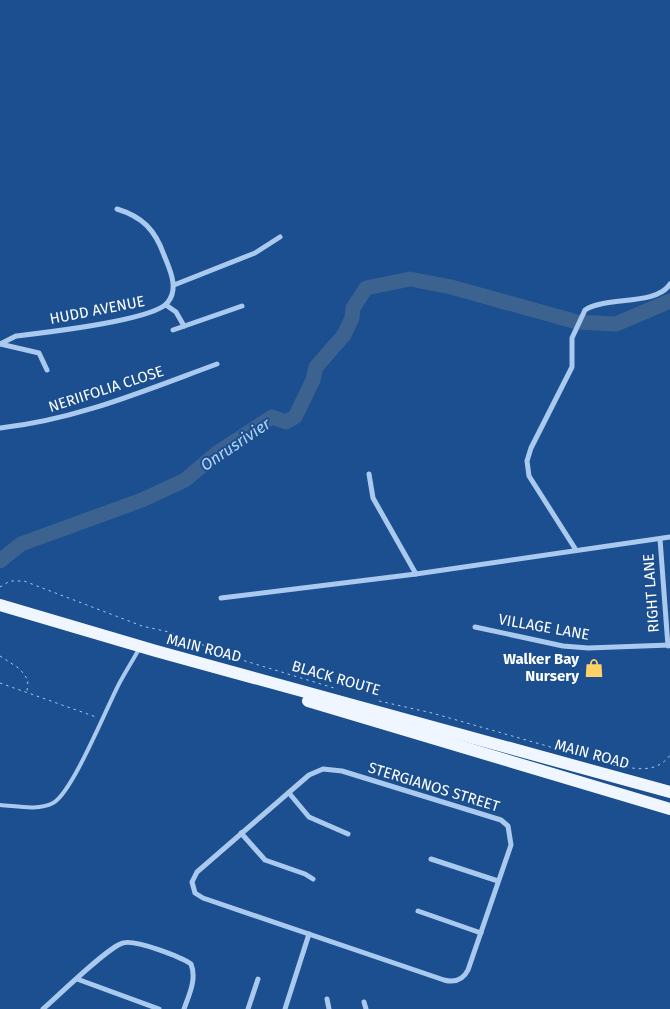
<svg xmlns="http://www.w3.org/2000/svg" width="670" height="1009" font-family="'Fira Sans',sans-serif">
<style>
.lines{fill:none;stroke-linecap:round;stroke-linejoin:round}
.river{stroke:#3c6290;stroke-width:15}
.path{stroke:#a9c9ee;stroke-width:1;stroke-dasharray:2.5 4;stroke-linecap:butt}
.lane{stroke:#a9c9ee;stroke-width:4}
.street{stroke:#a9c9ee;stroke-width:5}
.primary{stroke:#f0f6ff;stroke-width:12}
.labels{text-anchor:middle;stroke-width:4;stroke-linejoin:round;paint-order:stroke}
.street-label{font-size:15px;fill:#fff;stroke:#1b4f8f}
.poi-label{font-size:15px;font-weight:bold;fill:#fff;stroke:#1b4f8f;text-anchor:end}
.water-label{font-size:16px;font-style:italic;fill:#b5d3f5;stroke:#1b4f8f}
</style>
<rect width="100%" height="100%" fill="#1b4f8f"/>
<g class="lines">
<polyline class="river" points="0,561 21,544 142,500 185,480 217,453 272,417 286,422 295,417 313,380 316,367 344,335 352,318 353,308 366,288 410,279 451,287 577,322 616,324 670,301"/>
<g class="path">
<polyline points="0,587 10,581 24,581 142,626 169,632 242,660 334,688"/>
<polyline points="0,656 20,669 28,680 27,692"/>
<polyline points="0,683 96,717"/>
<polyline points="379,701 432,713 554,748"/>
<path d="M613,765C633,768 656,775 670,755"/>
</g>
<path class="lane" d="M0,805C17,806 38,811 53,803C73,792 107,706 120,682C126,671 133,660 139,649"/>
<g class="street">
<polyline points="174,285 255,253 280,237"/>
<polyline points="166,305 176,312 184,326"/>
<polyline points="173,330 242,306"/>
<path d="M0,344L16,336C42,333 156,320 168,302C179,288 170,270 164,255C155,230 143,217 117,209"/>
<polyline points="0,344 39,353 47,370"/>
<path d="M0,428C76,420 146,390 217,364"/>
<polyline points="369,474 373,498 416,574 670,537"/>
<polyline points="660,539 668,646"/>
<path d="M576,550L529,476L527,461L531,448L572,367V338L585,310C606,296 656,306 670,284"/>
<polyline points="221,598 416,574"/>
<polyline points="475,627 563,646 588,648 670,645"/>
<path d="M323,769L342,771L501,820L508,826L511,845L468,970C463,980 455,983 444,980L203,898L195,893L192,882L197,872L309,775Z"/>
<polyline points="289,793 309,817 348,834"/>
<polyline points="241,833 265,860 305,874 313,879"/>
<polyline points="431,859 498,881"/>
<polyline points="418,911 481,933"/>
<polyline points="77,979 159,1009"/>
<polyline points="327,999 329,1009"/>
<polyline points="364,1002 366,1009"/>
<path d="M43,1009C57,997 109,946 123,943C135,939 181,957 191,964C197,979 189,995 184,1009"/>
<polyline points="248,1009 258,979"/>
<polyline points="285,1009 309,934"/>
</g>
<g class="primary">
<polyline points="0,605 156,651 670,792"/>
<polyline points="308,701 670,809"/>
</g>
</g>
<defs>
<g id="shop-bare" transform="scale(1.5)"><path d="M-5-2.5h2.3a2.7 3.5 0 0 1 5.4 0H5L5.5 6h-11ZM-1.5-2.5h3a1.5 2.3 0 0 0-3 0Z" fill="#ffd166" stroke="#1b4f8f" stroke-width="2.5" paint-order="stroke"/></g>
</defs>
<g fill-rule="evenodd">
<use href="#shop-bare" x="594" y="668"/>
</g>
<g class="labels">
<g class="street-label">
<text transform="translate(97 310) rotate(-11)" y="5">HUDD AVENUE</text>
<text transform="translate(106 389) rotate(-18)" y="5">NERIIFOLIA CLOSE</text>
<text transform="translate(651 593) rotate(-94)" y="5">RIGHT LANE</text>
<text transform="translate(544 627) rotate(10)" y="5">VILLAGE LANE</text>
<text transform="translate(204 648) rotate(14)" y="5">MAIN ROAD</text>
<text transform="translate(336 678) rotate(16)" y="5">BLACK ROUTE</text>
<text transform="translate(592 754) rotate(15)" y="5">MAIN ROAD</text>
<text transform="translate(434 787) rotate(17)" y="5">STERGIANOS STREET</text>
</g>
<g class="poi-label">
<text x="579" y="664">Walker Bay<tspan x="579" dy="17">Nursery</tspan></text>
</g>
<g class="water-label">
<text transform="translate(235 444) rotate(-34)" y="6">Onrusrivier</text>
</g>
</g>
</svg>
